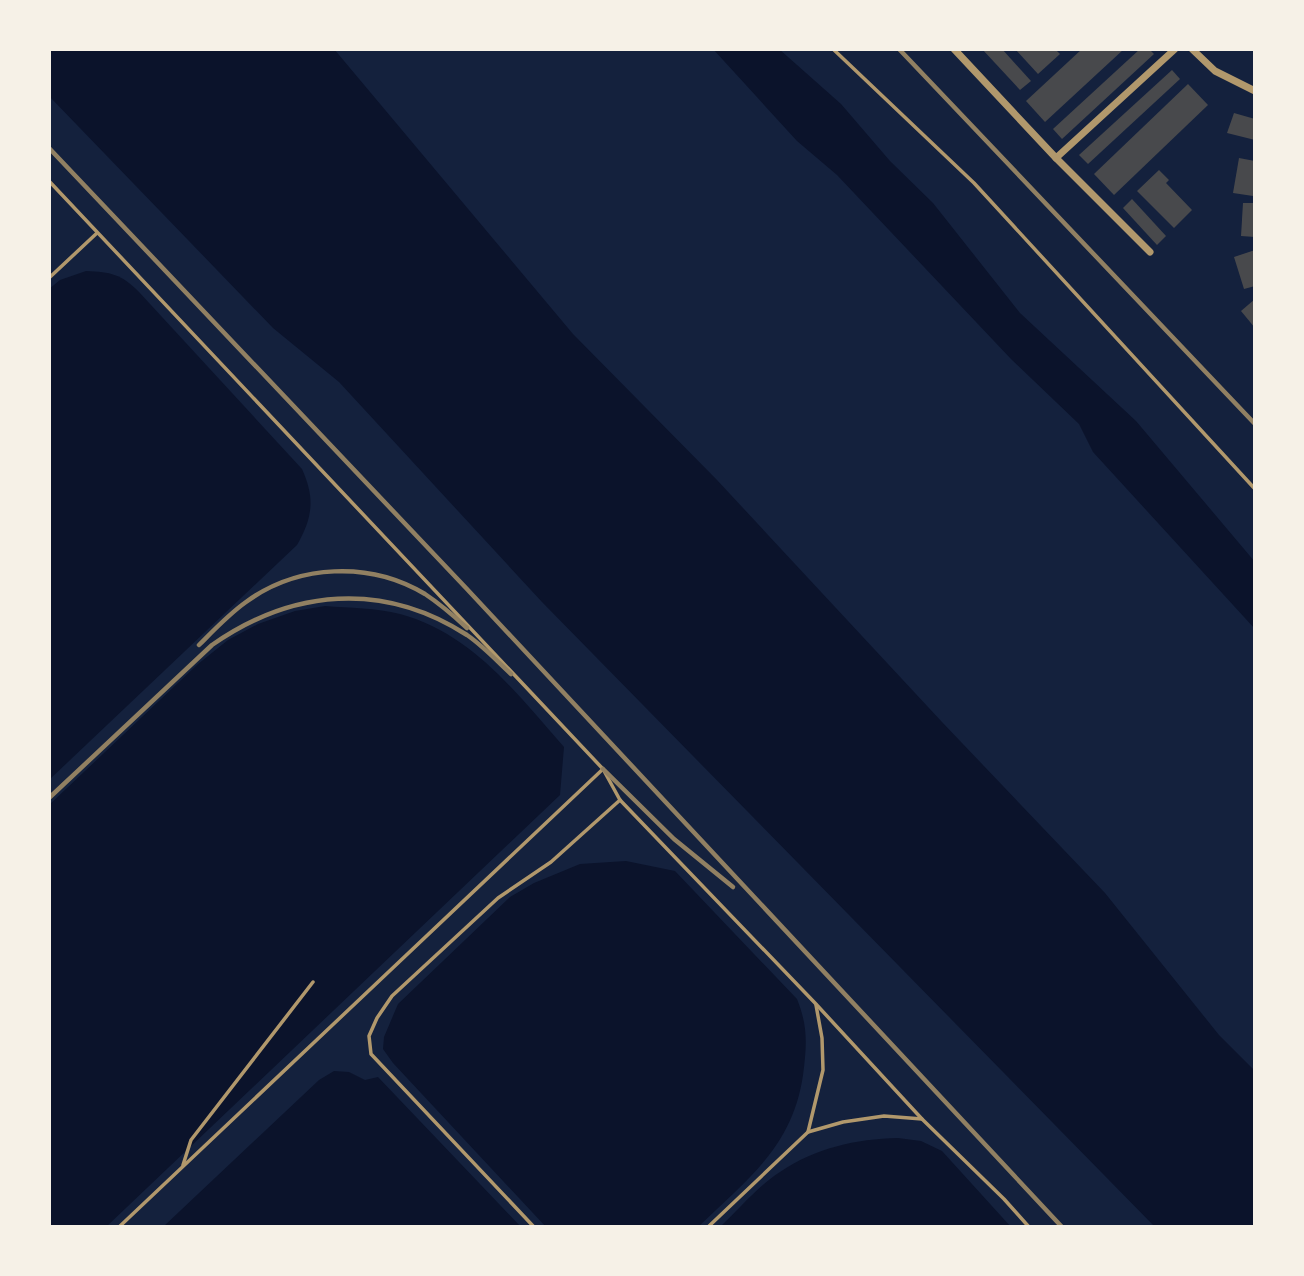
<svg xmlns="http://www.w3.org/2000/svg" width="1304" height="1276" font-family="Poppins,sans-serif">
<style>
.water{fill:#0b132b}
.building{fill:#48494c}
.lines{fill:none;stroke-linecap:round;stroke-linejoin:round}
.service{stroke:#b1986c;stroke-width:3.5}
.minor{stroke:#b1986c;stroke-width:7}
.rail{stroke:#918062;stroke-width:4.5}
</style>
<rect width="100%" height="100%" fill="#14213d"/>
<g class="water">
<polygon points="49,49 334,49 573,334 717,480 942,722 1105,893 1219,1035 1255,1071 1255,1227 1155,1227 542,602 339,382 273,328 49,96"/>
<polygon points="713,49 779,49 841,104 890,161 933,203 1020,313 1136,421 1255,562 1255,629 1093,452 1079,424 1011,359 837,175 797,141"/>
<path d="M86,271C111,272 121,274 139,292L302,469C315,498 313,517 297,545L49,780V289L60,280Z"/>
<path d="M325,606C350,608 376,608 400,614C473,634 516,693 564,747L560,795L106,1227H49V805L198,664L228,640L258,624L295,611Z"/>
<path d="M626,861L675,871L797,999C807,1024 807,1041 804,1067C796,1144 750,1177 698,1227H546L393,1063L383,1049L384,1037L398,1004L510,897L534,883L580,864Z"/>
<polygon points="334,1071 349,1072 365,1080 378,1077 521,1227 163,1227 319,1080"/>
<path d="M898,1138L921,1141L942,1151L1011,1227H720C739,1209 758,1186 780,1172C815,1148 856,1139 898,1138Z"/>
</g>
<g class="building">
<polygon points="982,49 1002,49 1031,81 1020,90"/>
<polygon points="1015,49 1055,49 1060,54 1038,74"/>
<polygon points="1082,49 1124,49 1045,122 1026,101"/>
<polygon points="1140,49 1149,49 1154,54 1062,139 1053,129"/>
<polygon points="1172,70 1180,79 1088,164 1079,155"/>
<polygon points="1188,84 1208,105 1114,195 1094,174"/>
<polygon points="1234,113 1255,119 1255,140 1227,133"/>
<polygon points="1239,158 1255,161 1253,196 1233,193"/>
<polygon points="1159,170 1169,180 1166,183 1192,210 1174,228 1137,191"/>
<polygon points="1132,199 1166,236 1157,245 1123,208"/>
<polygon points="1243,203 1255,203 1255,237 1241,236"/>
<polygon points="1255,250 1255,286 1244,289 1234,257"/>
<polygon points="1255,299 1255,328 1241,311"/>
</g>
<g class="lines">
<g class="service">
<polyline points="833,49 974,183 1255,489"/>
<polyline points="49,181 603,769 620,800 815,1003 922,1119 1004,1199 1029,1227"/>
<polyline points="49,278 97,233"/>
<polyline points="808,1132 843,1122 884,1116 922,1119"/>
<polyline points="183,1165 191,1140 313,982"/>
<polyline points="119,1227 603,769"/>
<polyline points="534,1227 371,1054 369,1036 377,1018 392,996 498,898 551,862 620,800"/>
<polyline points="708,1227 808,1132 823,1070 822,1038 816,1005"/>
</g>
<g class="minor">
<polyline points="954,49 1056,158 1175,49"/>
<polyline points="1192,49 1215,71 1255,91"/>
<polyline points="1056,158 1150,252"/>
</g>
<g class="rail">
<polyline points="899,49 1255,424"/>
<polyline points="49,148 466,588 1062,1227"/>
<path d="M199,645C214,630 229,614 246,602C298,564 370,561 425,594C440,604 454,616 467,628"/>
<polyline points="603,769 674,839 733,887"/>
<path d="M49,798L212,645C292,589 383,581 467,635C483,646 497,661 511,674"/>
</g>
</g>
<rect width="1304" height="1276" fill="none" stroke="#f6f1e7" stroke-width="102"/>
</svg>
